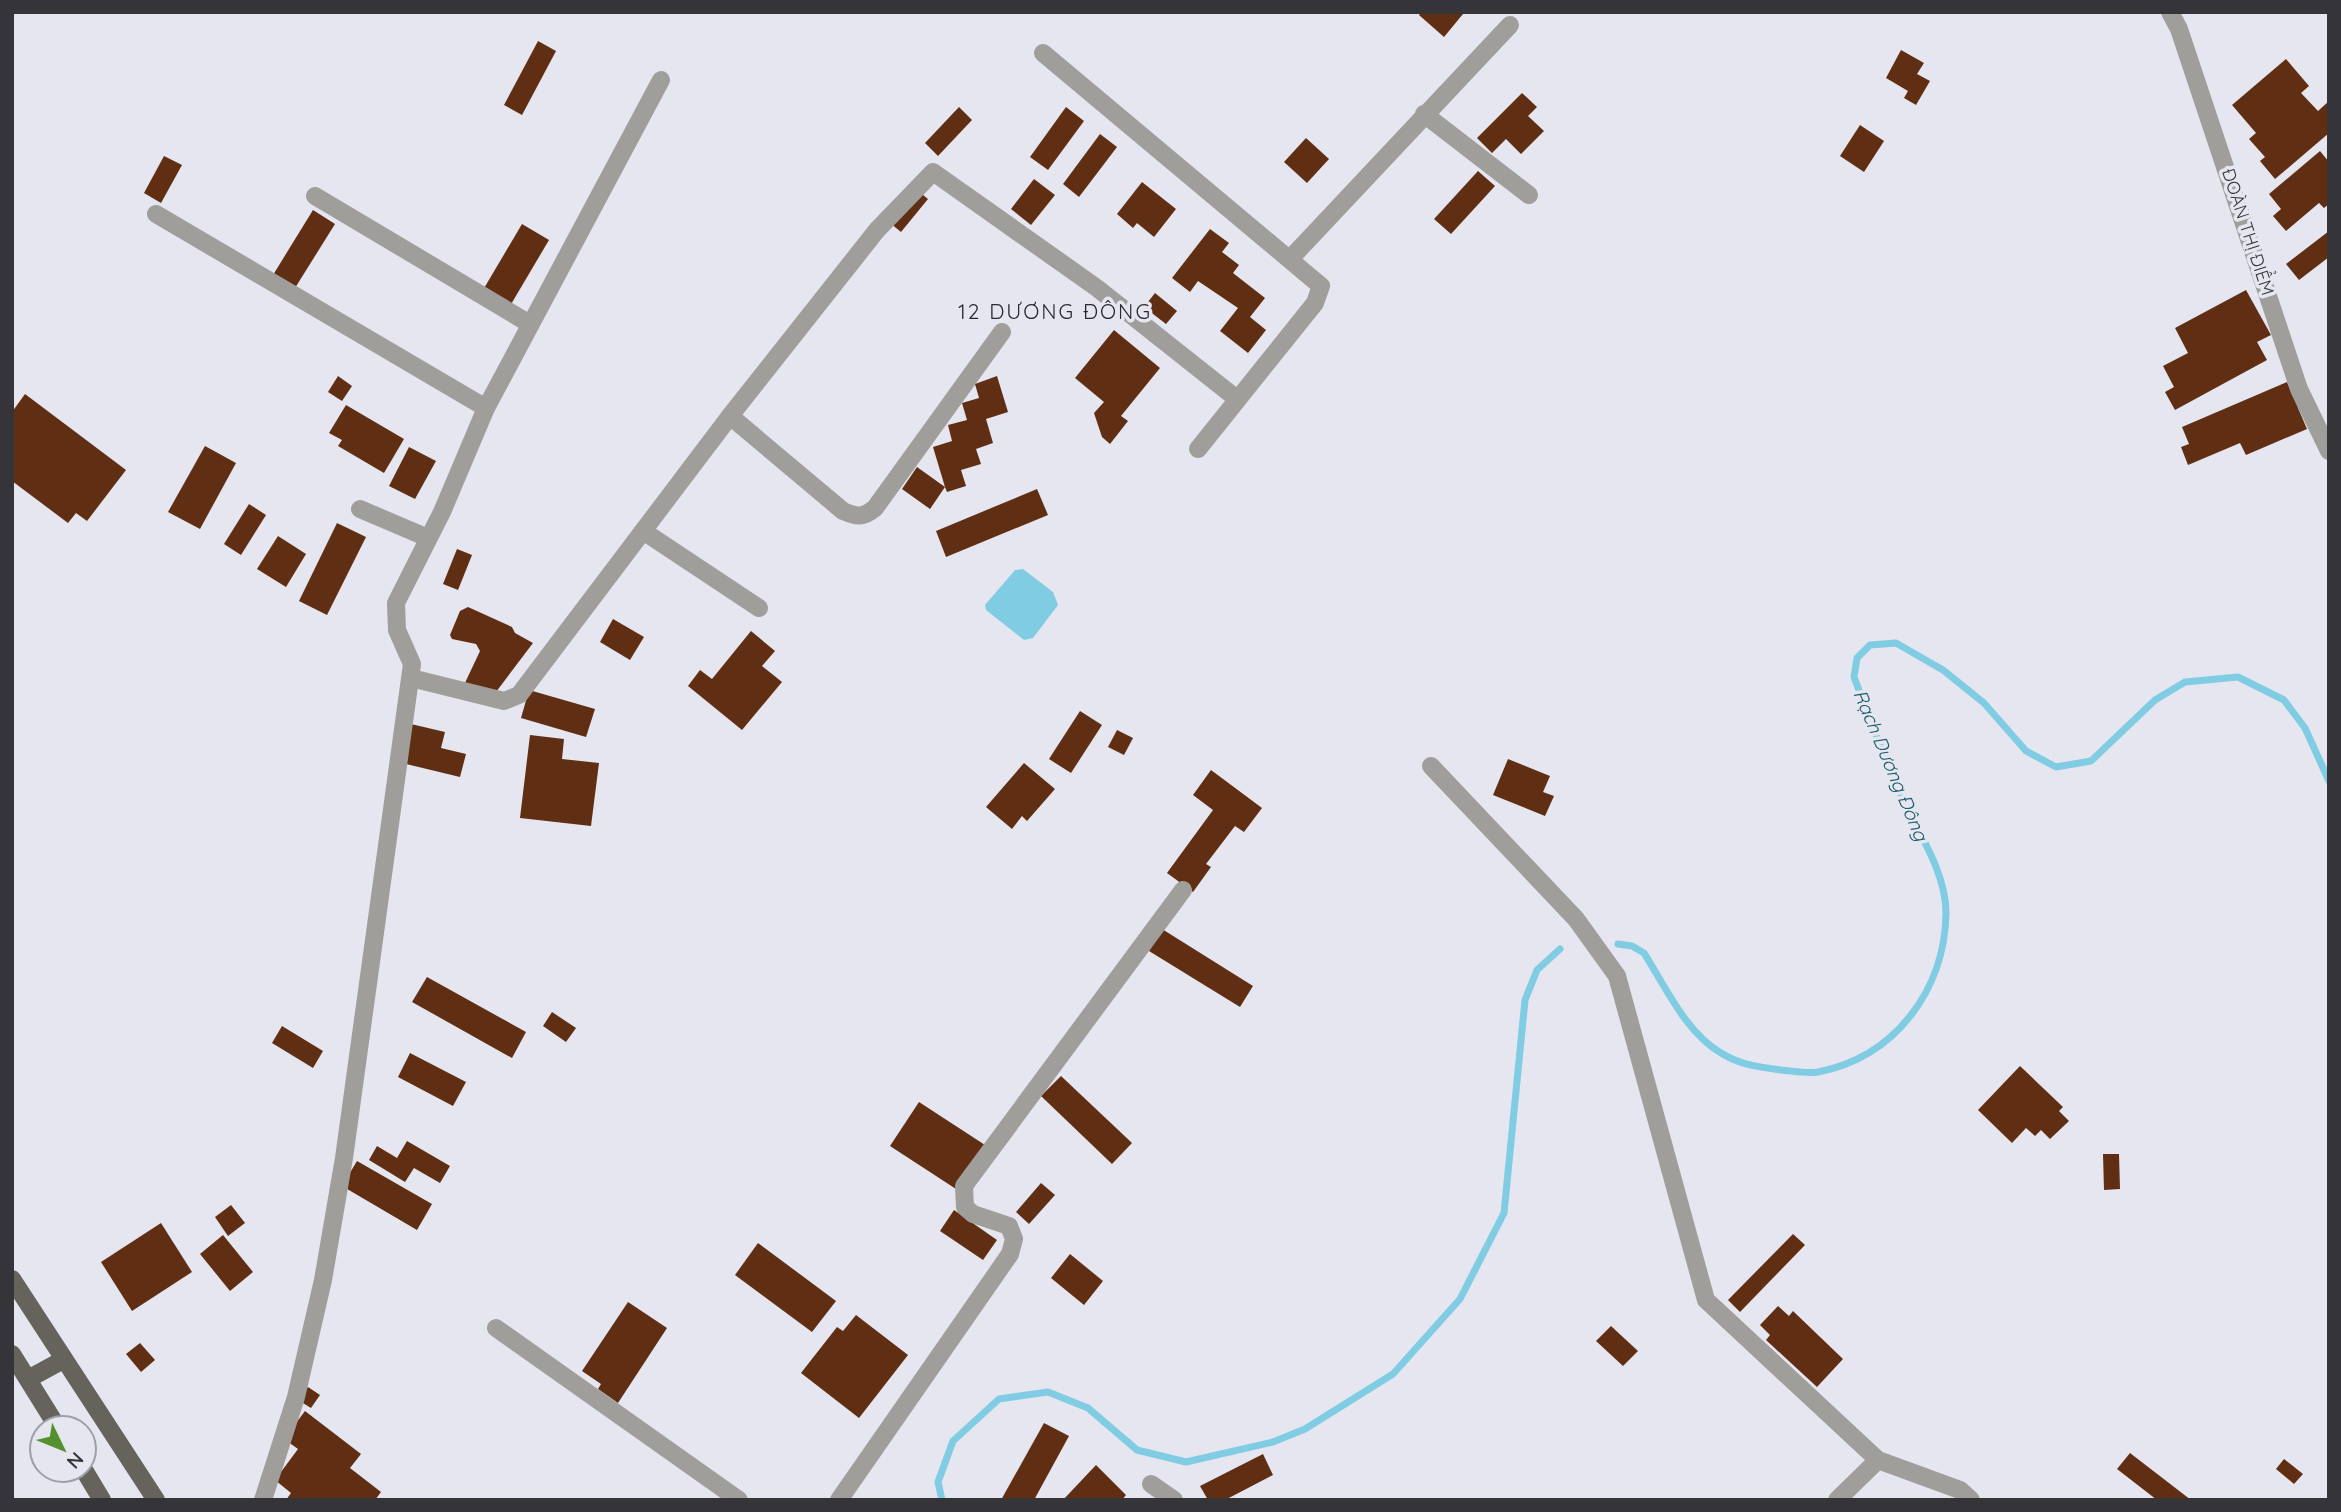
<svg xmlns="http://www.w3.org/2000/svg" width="2341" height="1512" font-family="Quicksand,sans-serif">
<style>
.water{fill:#80cce3}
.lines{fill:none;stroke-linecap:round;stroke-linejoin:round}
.stream{stroke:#80cce3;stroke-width:7}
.building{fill:#602f13}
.street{stroke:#a09e9a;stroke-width:18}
.primary{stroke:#66635c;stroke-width:18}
.labels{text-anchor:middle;stroke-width:7;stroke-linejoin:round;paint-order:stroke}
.street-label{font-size:18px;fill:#353539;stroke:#e5e6f0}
.water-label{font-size:19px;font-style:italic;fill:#1e5c6c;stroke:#e5e6f0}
.quarter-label{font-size:21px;letter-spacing:2px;fill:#282830;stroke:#e5e6f0}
</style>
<rect width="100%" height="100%" fill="#e5e6f0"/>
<polygon class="water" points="1023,569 1053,592 1058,605 1033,638 1024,640 986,610 985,605 1015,570"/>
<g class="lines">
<g class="stream">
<path d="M1618,944L1632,946L1644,953C1665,986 1686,1033 1721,1053C1740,1065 1759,1067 1781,1070C1793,1071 1807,1074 1818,1072C1895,1057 1945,990 1946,913C1946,871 1917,831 1901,795C1883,757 1869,716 1854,677L1857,658L1870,645L1896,643L1943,670L1984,703L2026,751L2056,767L2091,761L2155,700L2185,682L2238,677L2284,700L2305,728L2329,781"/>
<polyline points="942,1500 938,1482 953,1441 999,1399 1048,1392 1088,1408 1137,1450 1186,1462 1273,1442 1305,1429 1393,1374 1460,1299 1504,1213 1525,1000 1537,970 1560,949"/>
</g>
</g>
<g class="building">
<polygon points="1421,12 1462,12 1463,14 1444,37 1419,15"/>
<polygon points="538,41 556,51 522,115 504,105"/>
<polygon points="1901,50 1924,63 1917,74 1930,81 1916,105 1904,98 1908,91 1886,78"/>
<polygon points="2286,59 2309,86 2301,93 2318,111 2329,101 2329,133 2275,179 2260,161 2265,157 2249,139 2256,133 2232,105"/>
<polygon points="1522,93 1537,107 1528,116 1544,131 1521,154 1506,139 1492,153 1477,138"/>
<polygon points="959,107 972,120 938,156 925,143"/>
<polygon points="1066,107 1084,121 1048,170 1030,157"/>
<polygon points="1860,125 1884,141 1864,172 1840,156"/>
<polygon points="1100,134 1117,147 1079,197 1063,184"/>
<polygon points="1306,138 1329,159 1307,183 1284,162"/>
<polygon points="2320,151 2329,162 2329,204 2324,208 2319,203 2286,231 2273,216 2281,209 2269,194"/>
<polygon points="164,156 182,165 161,203 144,193"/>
<polygon points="1478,171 1495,186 1451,234 1434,219"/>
<polygon points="1034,179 1055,195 1031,225 1011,209"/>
<polygon points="1142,182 1176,209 1154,237 1137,223 1133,228 1117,214"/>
<polygon points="917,190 928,199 901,232 890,223"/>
<polygon points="313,210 335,224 295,288 273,275"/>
<polygon points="522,224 549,240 510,306 483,290"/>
<polygon points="1210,229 1229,243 1222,252 1239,265 1233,273 1265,298 1250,317 1266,330 1248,353 1220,331 1238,308 1198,281 1190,292 1172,278"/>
<polygon points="2329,231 2329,257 2299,280 2286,264"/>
<polygon points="2246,290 2271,335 2257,342 2267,360 2175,410 2165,392 2174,387 2163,366 2188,353 2175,328"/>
<polygon points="1155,293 1177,311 1166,324 1144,307"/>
<polygon points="1114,330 1160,368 1121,416 1128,421 1110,444 1102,437 1094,413 1104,402 1075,378"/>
<polygon points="338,376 352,386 342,401 328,392"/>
<polygon points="997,376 1008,412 986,419 993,443 976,449 981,464 961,470 966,486 947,492 945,487 930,509 902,489 917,467 945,487 933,447 952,441 948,425 967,420 962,403 979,398 975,384"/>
<polygon points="2287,382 2307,429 2246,455 2240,443 2188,465 2181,447 2189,444 2182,427"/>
<polygon points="25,394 126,470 87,521 76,513 68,523 12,481 12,412"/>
<polygon points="346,405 404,439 384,473 338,446 342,440 329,433"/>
<polygon points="205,446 236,463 200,529 168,512"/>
<polygon points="409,447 436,461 415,499 389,486"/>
<polygon points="1037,489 1048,515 946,557 936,531"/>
<polygon points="249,504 266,515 241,555 224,544"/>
<polygon points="337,523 366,537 327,615 299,601"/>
<polygon points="278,536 306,554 286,587 257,569"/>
<polygon points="457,549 472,555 458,590 443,584"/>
<polygon points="468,607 512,627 515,633 533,643 496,692 464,685 480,651 476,644 452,639 450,635 460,611"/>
<polygon points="613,619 644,637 630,660 600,642"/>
<polygon points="751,631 775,651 762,666 782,682 742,730 688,686 700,670 712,679"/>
<polygon points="529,690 595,709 586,737 521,718"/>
<polygon points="1080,711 1102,725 1071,773 1049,759"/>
<polygon points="411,724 445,732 441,748 466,754 460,777 402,763"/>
<polygon points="1117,730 1133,738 1124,755 1108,747"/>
<polygon points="530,735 564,739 562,759 599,763 591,826 520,818"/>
<polygon points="1508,759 1550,776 1543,792 1554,796 1545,816 1493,795"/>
<polygon points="1024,763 1055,789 1027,821 1022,816 1012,829 986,807"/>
<polygon points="1211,770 1262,808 1244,832 1235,826 1206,864 1211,867 1193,892 1167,873 1213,810 1193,795"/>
<polygon points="1162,929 1253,986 1240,1007 1149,951"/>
<polygon points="427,977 526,1032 512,1058 412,1002"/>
<polygon points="552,1012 576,1028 566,1042 543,1026"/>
<polygon points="282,1026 323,1051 313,1068 272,1043"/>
<polygon points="410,1053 466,1082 453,1106 398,1077"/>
<polygon points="2020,1066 2063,1107 2059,1111 2069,1121 2050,1139 2041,1130 2035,1136 2026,1128 2012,1143 1978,1110"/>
<polygon points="1061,1076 1132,1143 1112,1164 1041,1096"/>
<polygon points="919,1102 985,1145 956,1189 890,1146"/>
<polygon points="407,1141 450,1166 440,1183 414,1168 405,1182 369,1160 377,1146 397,1158"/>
<polygon points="2103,1154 2119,1154 2120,1189 2104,1190"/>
<polygon points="357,1161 432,1204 417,1230 342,1186"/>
<polygon points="1041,1183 1055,1195 1029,1224 1016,1212"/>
<polygon points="231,1205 245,1223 228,1236 215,1217"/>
<polygon points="954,1210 997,1240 983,1260 940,1231"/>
<polygon points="161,1223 192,1272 132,1311 101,1262"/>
<polygon points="1793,1234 1805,1245 1740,1312 1728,1300"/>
<polygon points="223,1235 253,1272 230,1291 200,1254"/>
<polygon points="758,1243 836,1301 812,1332 735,1275"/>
<polygon points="1070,1254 1103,1281 1084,1305 1051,1278"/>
<polygon points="628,1302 667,1328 618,1403 598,1389 601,1384 582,1371"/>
<polygon points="1778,1306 1789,1316 1793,1311 1843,1359 1817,1387 1766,1340 1770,1335 1760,1325"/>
<polygon points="856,1315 908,1355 859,1418 801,1373 837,1327 843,1331"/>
<polygon points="1611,1326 1638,1351 1623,1366 1596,1341"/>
<polygon points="140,1343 155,1360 141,1372 126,1354"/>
<polygon points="308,1387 320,1395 311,1408 298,1400"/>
<polygon points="305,1411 361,1454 350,1468 381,1492 375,1500 286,1500 291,1493 275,1480 298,1449 284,1439"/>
<polygon points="1044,1423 1069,1436 1034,1500 1001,1500"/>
<polygon points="2130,1453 2191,1500 2157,1500 2117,1469"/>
<polygon points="1263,1454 1273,1475 1225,1500 1208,1500 1200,1486"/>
<polygon points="2284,1459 2303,1474 2294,1484 2276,1469"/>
<polygon points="1096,1465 1126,1495 1122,1500 1063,1500"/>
</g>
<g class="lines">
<g class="street">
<polyline points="2170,12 2179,29 2299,389 2329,451"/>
<polyline points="1043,53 1321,286 1315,303 1198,449"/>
<polyline points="1424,114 1529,195"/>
<polyline points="315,196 530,324"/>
<polyline points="156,214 486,408"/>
<polyline points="1290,259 1510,25"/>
<path d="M730,416L843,511C857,517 863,518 875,508L1002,332"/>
<polyline points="360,509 428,538"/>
<polyline points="643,531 759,608"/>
<polyline points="411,678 504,701 519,695 730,416 877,230 933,172 1097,288 1237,399"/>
<polyline points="1431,766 1576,919 1617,976 1706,1300 1878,1460 1960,1490 1971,1500"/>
<polyline points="496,1328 739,1500"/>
<polyline points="1151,1484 1174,1500"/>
<polyline points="263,1500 296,1397 323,1280 344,1158 412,664 397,630 396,603 442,512 486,408 661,80"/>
<polyline points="839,1500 1010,1254 1014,1239 1009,1226 973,1214 965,1207 964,1186 1183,890"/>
<polyline points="1837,1500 1878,1460"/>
</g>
<g class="primary">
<polyline points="12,1279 156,1500"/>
<polyline points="12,1354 58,1428"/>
<polyline points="28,1379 63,1360"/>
<polyline points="84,1470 102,1500"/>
</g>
</g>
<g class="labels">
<g class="street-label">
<text transform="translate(2248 232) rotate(72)" y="6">ĐOÀN THỊ ĐIỂM</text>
</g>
<g class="water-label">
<text transform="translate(1891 765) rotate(67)" y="7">Rạch Dương Đông</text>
</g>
<g class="quarter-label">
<text x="1055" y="319">12 DƯƠNG ĐÔNG</text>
</g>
</g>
<rect width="2341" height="1512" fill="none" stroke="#353539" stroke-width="28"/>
<g transform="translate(63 1449) rotate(133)"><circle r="33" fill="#e5e6f0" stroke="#9f9fa7" stroke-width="2"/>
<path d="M0-5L12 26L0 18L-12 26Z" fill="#55902e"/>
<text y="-10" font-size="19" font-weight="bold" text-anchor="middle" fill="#353539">N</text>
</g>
</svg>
